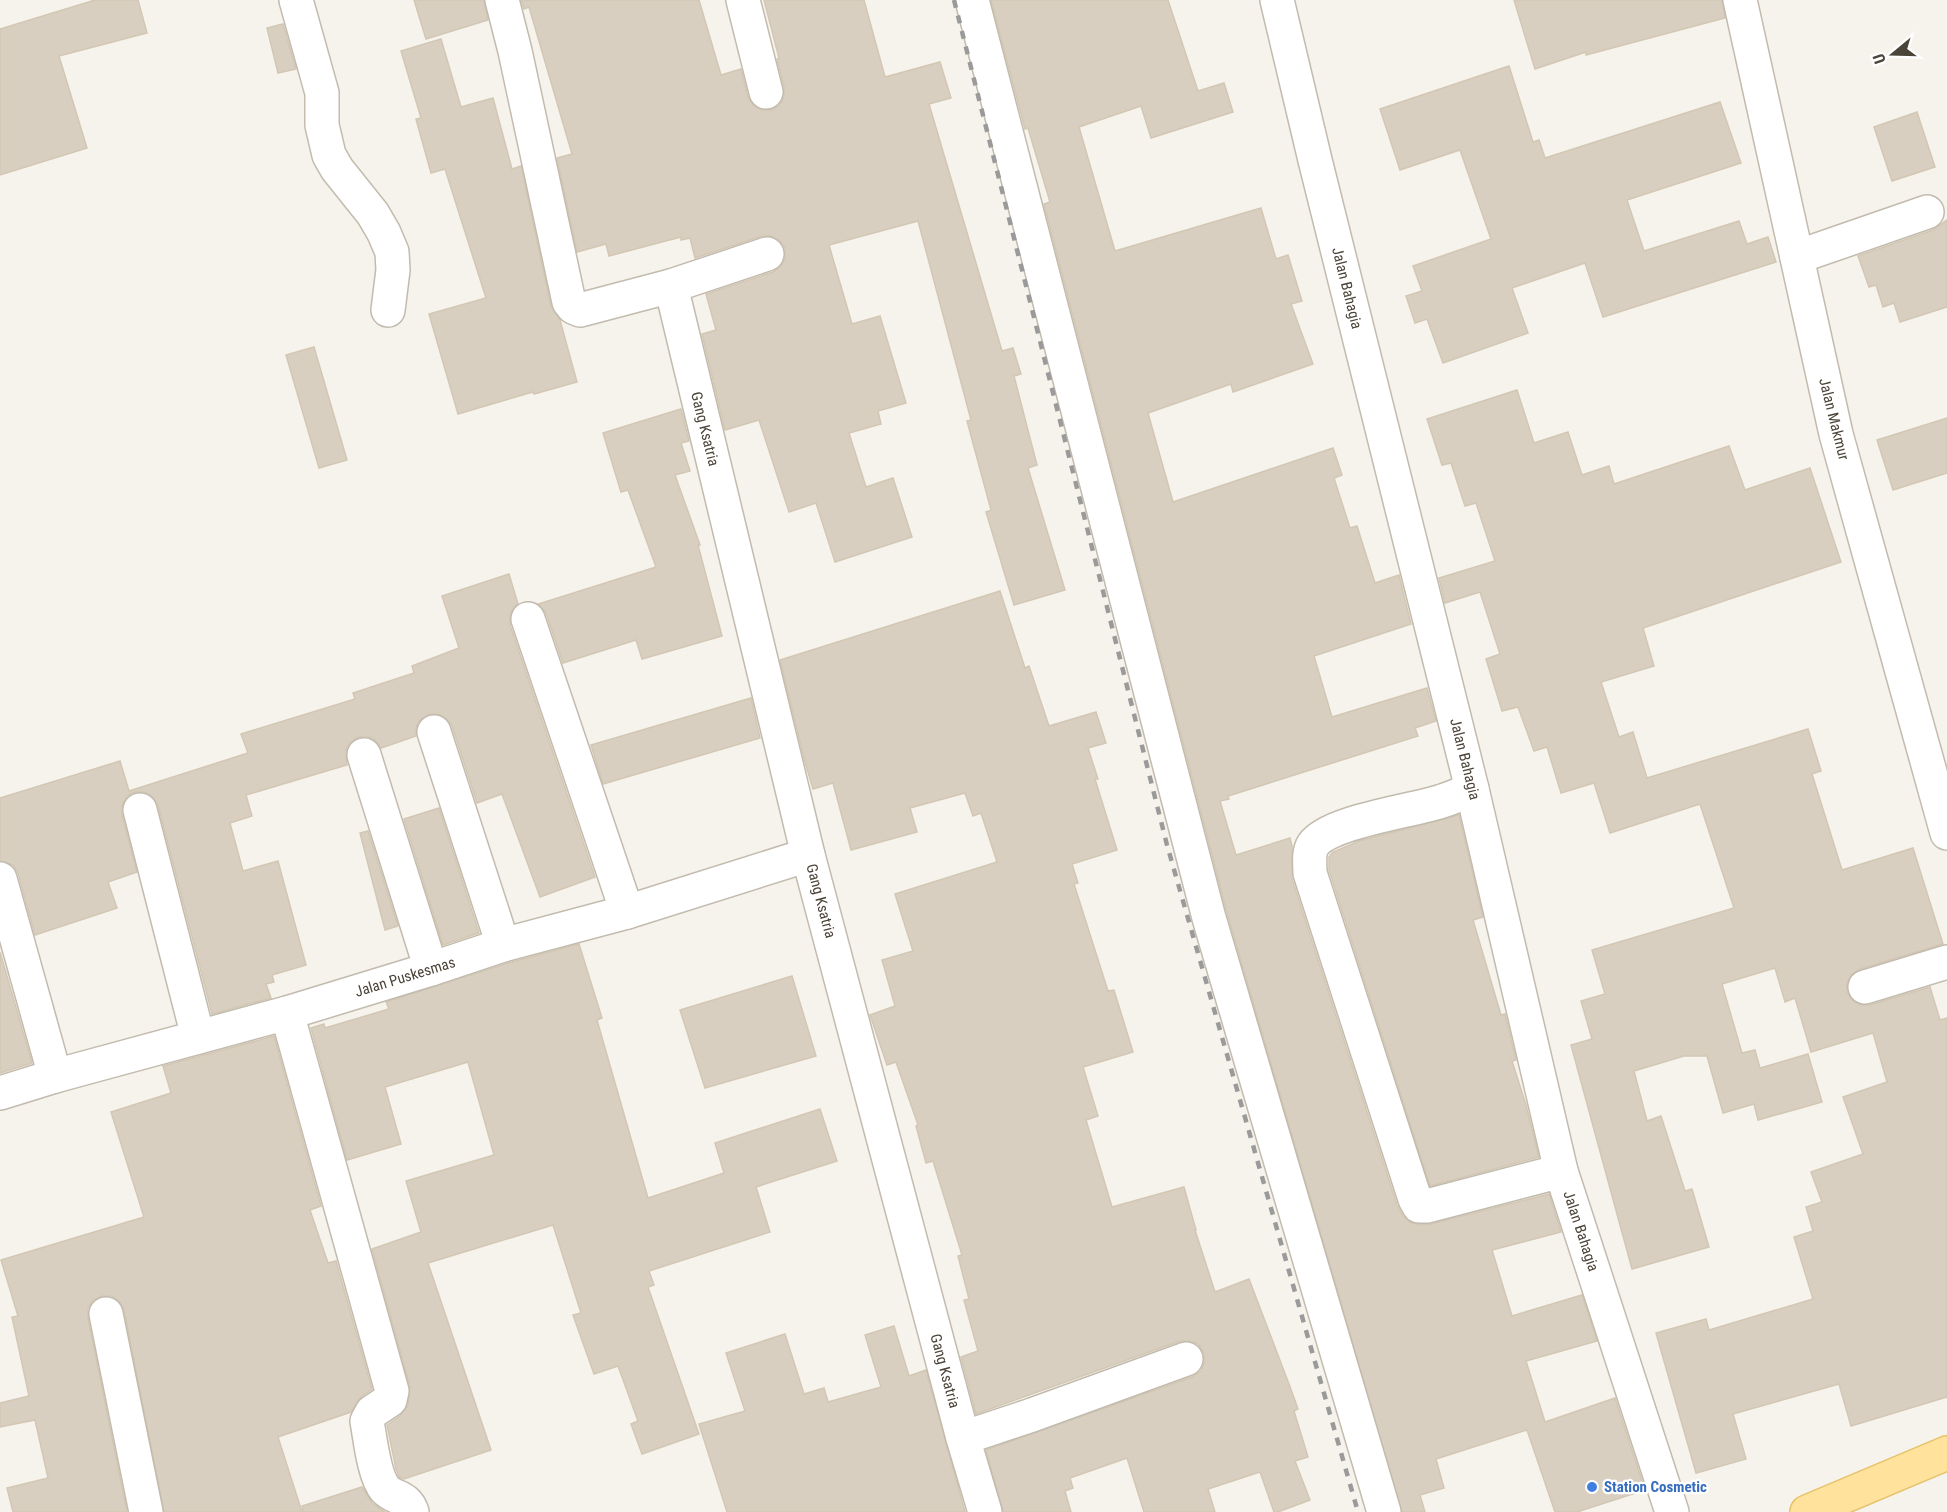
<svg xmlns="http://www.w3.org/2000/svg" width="1947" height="1512" font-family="'Roboto Condensed',sans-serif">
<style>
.building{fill:#d8cfc1;stroke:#d3c7b4;stroke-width:1.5}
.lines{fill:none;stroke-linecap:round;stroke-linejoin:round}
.minor-casing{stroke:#c2bbae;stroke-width:36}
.major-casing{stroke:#e6c16a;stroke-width:36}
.minor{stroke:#fff;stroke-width:33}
.major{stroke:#ffe39c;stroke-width:33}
.rail{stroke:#9a9a9a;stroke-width:4.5;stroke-dasharray:8 8;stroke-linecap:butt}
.shop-dot{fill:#3f7fe0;stroke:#fff;stroke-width:2}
.labels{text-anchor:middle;stroke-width:4.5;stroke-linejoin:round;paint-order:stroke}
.street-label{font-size:15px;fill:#4b4439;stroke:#fff}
.shop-label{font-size:15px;font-weight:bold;fill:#366cbe;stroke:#fff;text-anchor:start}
</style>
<rect width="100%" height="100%" fill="#f6f3ec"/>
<g class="building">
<polygon points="95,0 138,0 147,33 59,56 87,148 0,175 0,29"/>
<polygon points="414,0 484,0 488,20 426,39"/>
<polygon points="521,0 699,0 721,75 741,69 748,97 753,105 761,110 771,110 779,106 784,97 784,87 777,59 779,58 764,0 864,0 885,77 940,62 951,98 929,104 1002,351 1013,348 1021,374 1014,376 1037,465 1028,468 1065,590 1014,605 986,512 991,510 967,421 971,420 918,221 829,245 852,324 880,316 906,403 878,411 881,424 849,433 866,487 893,478 912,537 835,562 816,503 789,512 759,420 725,430 702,334 716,330 706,294 773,272 781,266 785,258 785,248 779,240 770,236 762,236 695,258 690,238 681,240 681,237 609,256 606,244 577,252 557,158 572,154 529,7 524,9"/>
<polygon points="991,0 1168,0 1198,91 1224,83 1233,112 1151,138 1141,106 1079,127 1115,251 1261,208 1276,259 1288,255 1302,301 1291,304 1313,364 1233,392 1231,384 1148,413 1173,502 1333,448 1342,475 1334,478 1350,528 1357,526 1375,583 1399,575 1411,624 1314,656 1332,717 1427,688 1436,721 1415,728 1418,736 1228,796 1229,799 1220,801 1236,855 1290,838 1292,846 1292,879 1397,1205 1403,1216 1410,1222 1419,1225 1431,1224 1549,1194 1561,1232 1492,1250 1512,1316 1582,1295 1597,1341 1526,1361 1545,1422 1615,1398 1645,1490 1577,1512 1555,1512 1527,1430 1436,1459 1444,1488 1420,1495 1425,1512 1402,1512 1227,913 1044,204 1050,202 1028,128 1025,129"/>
<polygon points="1514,0 1722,0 1725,18 1586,55 1586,52 1535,69"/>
<polygon points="283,24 296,69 278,73 267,28"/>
<polygon points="441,39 461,107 493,98 512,169 521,166 551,306 560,320 577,382 534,394 533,392 458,414 429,314 486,298 445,169 431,173 416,119 421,118 401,51"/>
<polygon points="1509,66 1533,142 1539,140 1545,158 1720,102 1741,163 1627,200 1644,251 1739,221 1747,244 1768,237 1776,262 1603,317 1585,263 1512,288 1528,333 1443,363 1427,319 1415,323 1406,296 1422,291 1413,266 1491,239 1460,150 1400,170 1380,109"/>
<polygon points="1917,112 1935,167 1892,181 1874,127"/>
<polygon points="1947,220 1947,307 1900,322 1894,303 1883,307 1876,285 1869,287 1858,256 1933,230"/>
<polygon points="314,347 347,460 319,468 286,355"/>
<polygon points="1517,390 1534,443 1568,432 1582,475 1609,466 1614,484 1729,446 1745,490 1810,468 1841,562 1643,628 1654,666 1601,682 1619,737 1633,732 1647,778 1808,729 1821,771 1812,774 1842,870 1913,848 1943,944 1860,969 1851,975 1847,983 1847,992 1852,1000 1861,1005 1870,1005 1930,987 1940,1020 1947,1018 1947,1397 1851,1426 1839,1384 1733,1414 1746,1459 1696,1473 1656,1333 1706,1319 1709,1330 1813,1299 1794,1237 1813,1231 1806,1207 1822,1202 1811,1172 1863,1154 1843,1097 1887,1082 1873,1033 1811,1052 1795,998 1785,1002 1775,968 1722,984 1742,1053 1755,1050 1760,1068 1808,1054 1822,1102 1758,1120 1754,1104 1723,1113 1707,1056 1684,1056 1634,1071 1647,1121 1661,1116 1685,1191 1692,1189 1709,1247 1632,1269 1571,1045 1592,1039 1581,1001 1605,994 1592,950 1734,908 1700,804 1610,833 1594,783 1561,793 1547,747 1534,751 1518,707 1502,711 1486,659 1500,654 1480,592 1445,603 1439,578 1495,561 1476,503 1465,506 1451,463 1442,465 1427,419"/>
<polygon points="681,409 689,441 681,443 690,471 675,475 700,545 698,545 722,636 642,659 636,640 563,663 546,613 538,604 656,567 628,490 621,492 603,433"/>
<polygon points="1947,418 1947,473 1893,490 1877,440"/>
<polygon points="509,574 518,604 514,607 510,615 510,625 595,877 540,897 502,794 477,803 452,726 447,719 438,714 429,714 420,720 416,728 416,736 381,748 376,741 369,737 358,737 350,743 346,750 347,765 246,795 252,816 230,823 243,871 278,861 306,965 272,975 274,982 266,984 271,998 212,1014 158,805 153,797 144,792 135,792 127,796 122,806 122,815 137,872 108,882 117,908 35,935 18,873 13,865 0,861 0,798 120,761 129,791 248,753 241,734 355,699 353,693 414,673 412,666 459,648 442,596"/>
<polygon points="1000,591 1025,668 1029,666 1049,726 1096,712 1106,743 1088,748 1098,779 1095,779 1117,850 1072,864 1078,883 1074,884 1108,991 1114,990 1133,1052 1083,1067 1098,1116 1086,1120 1112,1207 1184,1187 1196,1230 1195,1230 1215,1292 1249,1279 1289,1384 1298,1409 1294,1411 1308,1457 1295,1461 1310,1500 1278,1512 1274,1512 1260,1472 1208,1489 1215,1512 1144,1512 1127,1458 1070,1478 1073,1488 1065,1491 1071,1512 1003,1512 986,1450 1192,1377 1201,1371 1204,1363 1204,1353 1198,1344 1189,1341 1180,1341 976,1414 961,1357 978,1351 964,1300 969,1299 958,1256 962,1255 933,1161 926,1163 916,1126 918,1125 896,1062 887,1065 870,1015 895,1006 882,960 913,951 895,894 997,862 981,813 973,816 965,793 910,808 917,832 851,850 833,783 813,789 805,762 780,660"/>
<polygon points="751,698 760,738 603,784 591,745"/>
<polygon points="439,808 479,933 443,945 404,819"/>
<polygon points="1459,815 1483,917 1473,920 1501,1015 1505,1014 1516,1060 1512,1061 1526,1105 1539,1157 1430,1186 1329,870 1329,857 1333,852 1359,841"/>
<polygon points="368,831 398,926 385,930 360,833"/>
<polygon points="579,944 602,1018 597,1020 648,1198 724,1173 715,1143 820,1109 837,1161 756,1187 770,1232 649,1271 654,1285 648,1287 699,1434 642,1454 631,1424 638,1421 618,1366 594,1374 573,1315 581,1313 553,1225 428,1263 491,1450 404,1479 399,1477 396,1469 387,1425 400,1416 408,1405 410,1387 372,1249 421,1232 406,1181 494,1155 468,1062 385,1087 401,1144 347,1160 311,1028 324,1024 325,1028 389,1009 386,1002 508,963"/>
<polygon points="0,952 32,1063 0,1073"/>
<polygon points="792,976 816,1056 705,1088 680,1010"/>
<polygon points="274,1036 321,1206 310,1210 328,1263 336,1261 372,1389 361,1397 351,1412 278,1437 302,1512 164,1512 124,1310 120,1302 112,1296 102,1296 93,1300 88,1308 88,1318 127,1512 13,1512 7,1488 48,1478 35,1420 0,1427 0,1403 29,1396 12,1317 18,1316 1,1260 144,1217 111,1112 171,1093 163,1066"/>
<polygon points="894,1326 909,1376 926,1370 965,1512 727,1512 699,1424 745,1411 726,1353 785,1334 804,1394 824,1388 828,1402 881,1387 865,1335"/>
<polygon points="362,1487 372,1503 385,1512 303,1512 302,1506"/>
</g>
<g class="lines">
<g class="minor-casing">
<g id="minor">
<polyline points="296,0 322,93 322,125 329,155 337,169 373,214 384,233 392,252 393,270 388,310"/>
<polyline points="502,0 515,51 569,302 573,307 580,310 671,286 767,254"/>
<polyline points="743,0 766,92"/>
<polyline points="972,0 1209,918 1384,1512"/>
<polyline points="1277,0 1315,160 1472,789 1561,1171 1672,1512"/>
<polyline points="1740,0 1836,434 1947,833"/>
<polyline points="1797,257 1927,212"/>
<polyline points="671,286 808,855 963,1438 985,1512"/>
<polyline points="528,619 627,912"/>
<polyline points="434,732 503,945"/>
<polyline points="364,755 431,969"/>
<path d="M1472,789C1462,793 1453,798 1442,801C1414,811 1329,821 1313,845C1308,853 1310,864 1310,873L1415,1199L1419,1206H1427L1561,1171"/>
<polyline points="140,810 198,1037"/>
<polyline points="0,879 55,1076"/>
<polyline points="1865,987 1947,962"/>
<path d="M287,1013L392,1391L390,1400L372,1412L367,1421C370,1438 374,1476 385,1489C394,1499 406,1495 412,1512"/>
<polyline points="0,1093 55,1076 287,1013 431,969 503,945 627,912 808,855"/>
<polyline points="106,1314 146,1512"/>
<polyline points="963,1438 1032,1415 1186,1359"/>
</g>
</g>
<g class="major-casing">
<polyline id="major" points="1807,1512 1947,1453"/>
</g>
<use href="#minor" class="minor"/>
<use href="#major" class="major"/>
<polyline class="rail" points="954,0 1167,845 1358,1512"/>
</g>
<circle class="shop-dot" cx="1592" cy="1487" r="6"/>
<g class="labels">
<g class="street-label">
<text transform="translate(1347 288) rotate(76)" y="5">Jalan Bahagia</text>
<text transform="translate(1834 419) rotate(76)" y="5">Jalan Makmur</text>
<text transform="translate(705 429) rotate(76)" y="5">Gang Ksatria</text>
<text transform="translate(1465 759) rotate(76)" y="5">Jalan Bahagia</text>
<text transform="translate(821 901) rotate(75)" y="5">Gang Ksatria</text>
<text transform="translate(405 977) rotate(-17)" y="5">Jalan Puskesmas</text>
<text transform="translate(1581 1231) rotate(72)" y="5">Jalan Bahagia</text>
<text transform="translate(945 1371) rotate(75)" y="5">Gang Ksatria</text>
</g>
<g class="shop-label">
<text x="1604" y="1492">Station Cosmetic</text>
</g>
</g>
<g transform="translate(1893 54) rotate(251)" stroke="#ffffff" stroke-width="4.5" paint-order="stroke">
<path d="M0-4.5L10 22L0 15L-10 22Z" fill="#4b4439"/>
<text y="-9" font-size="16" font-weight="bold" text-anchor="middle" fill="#4b4439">U</text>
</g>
</svg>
